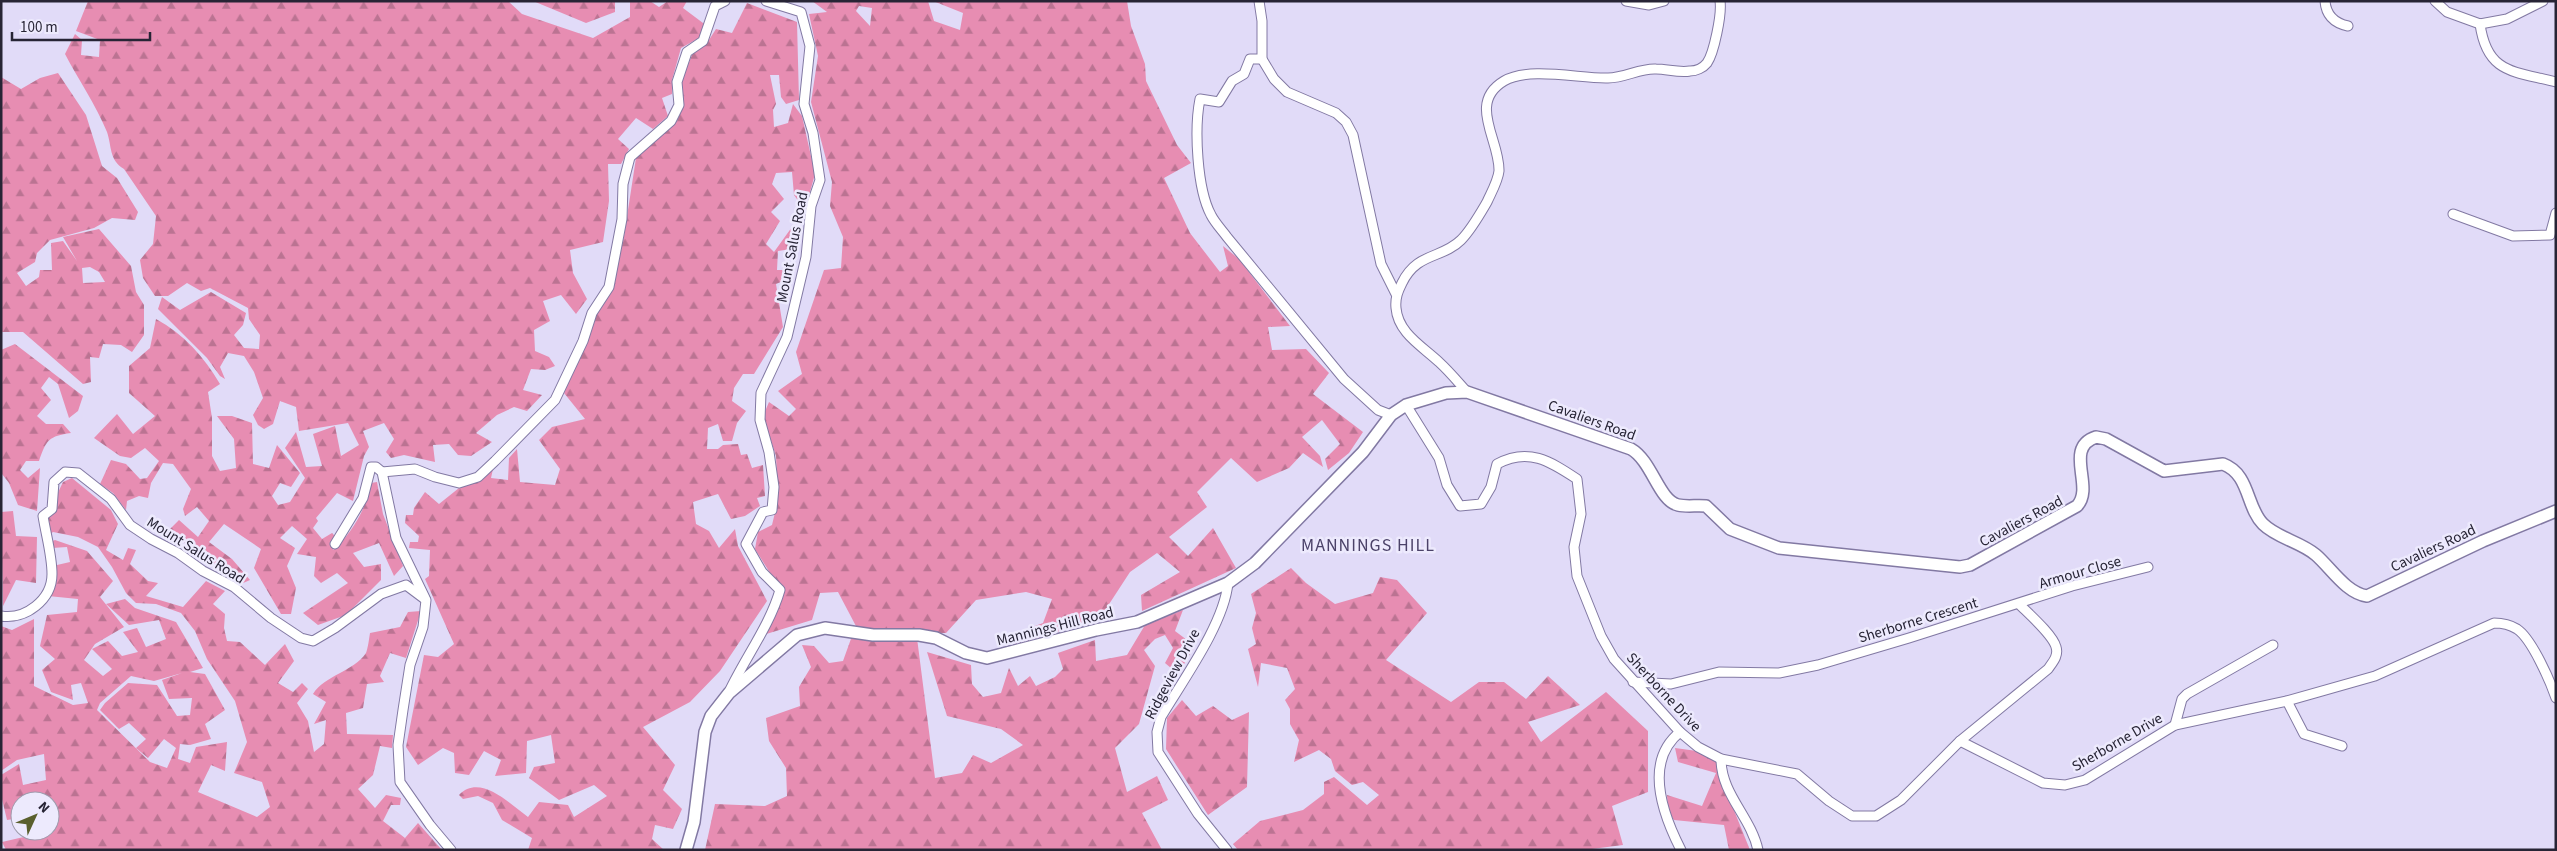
<svg xmlns="http://www.w3.org/2000/svg" width="2557" height="851" font-family="'Source Sans 3',sans-serif">
<style>
.forest{fill:url(#forest-firs);fill-rule:evenodd}
.lines{fill:none;stroke-linecap:round;stroke-linejoin:round}
.minor-casing{stroke:#8279a3;stroke-width:11}
.major-casing{stroke:#8279a3;stroke-width:14}
.minor{stroke:#fff;stroke-width:9}
.major{stroke:#fff;stroke-width:11}
.labels{text-anchor:middle;stroke-width:5;stroke-linejoin:round;paint-order:stroke}
.street-label{font-size:15px;fill:#272435;stroke:#edeafd}
.quarter-label{font-size:18px;letter-spacing:1px;fill:#4b4269;stroke:#edeafd}
</style>
<defs>
<pattern id="forest-firs" width="22" height="20" patternUnits="userSpaceOnUse" patternTransform="scale(1.25)"><rect width="22" height="20" fill="#e78db2"/><path d="M5 1l3.5 6h-7zM16 11l3.5 6h-7z" fill="#bb7392"/></pattern>
</defs>
<rect width="100%" height="100%" fill="#e1dbf8"/>
<g class="forest">
<path d="M88,1H508L522,14L593,38L630,17V1H650L659,7L668,1H687L683,8L703,23L709,21L699,38L681,48L672,80V94L662,98L668,116L653,129L636,118L618,139L629,149L621,164H608L609,201L603,242L570,250L573,273L587,299L576,314L561,295L543,301L550,321L534,330L535,351L549,357L555,366L545,370L531,369L523,390L542,395L527,411L514,407L497,415L476,433L492,442L471,456L458,455L449,444L433,445L435,462L404,455L391,458L386,452L394,439L384,423L363,431L369,447L364,456L353,501L337,493L316,518L318,521L313,528L322,539L332,533L335,536L333,550C352,534 367,507 371,483L377,482L383,514L403,566L394,576L379,543L353,553L364,567L381,564V580L346,615L318,625L303,613L348,583L337,573L321,583L314,576L316,557L297,554L307,539L292,526L280,538L295,548L287,566L296,588L291,614H281L254,568L261,549L224,524L209,542L232,559L250,580L241,584L168,531L179,520L198,537L209,521L197,507L185,516L183,509L191,489L173,464L163,463L151,483L148,498L139,496L127,501L126,510L113,493L100,484L111,460L126,464L140,479L147,478L159,461L145,448L131,458L120,456L94,438L117,414L133,434L155,416L129,393V366L150,348L156,319C184,334 204,357 220,384L208,392L212,418V456L220,471L236,468L234,439L217,416H232L252,423L253,464L269,468L277,445L300,473L291,487L280,483L272,496L278,505L290,502L305,478L285,448L296,432L306,467L322,466L313,434L335,426L341,456L359,445L348,423L299,431L296,407L280,401L273,424L264,429L258,425L253,415L263,398L254,372L244,356L228,353L220,367L225,379L220,376L207,358L158,309L162,297L180,310L211,292L246,313L243,325L234,335L244,348L259,349L260,335L249,319L248,308L210,288L201,291L187,283L168,296H155L143,278L140,260L153,244L156,216L124,169C109,160 112,147 107,132C96,105 78,79 65,54L75,34L82,40L81,55L99,57L100,40L76,31Z"/>
<polygon points="533,1 615,1 615,12 586,23"/>
<path d="M812,1H928L934,21L960,30L963,13L933,1H1127L1131,26L1145,64L1146,81L1177,145L1191,163L1164,178L1190,233L1220,272L1228,266L1223,246L1239,259L1290,326L1268,327L1272,350L1306,349L1329,373L1313,394L1363,432L1349,453L1328,470L1325,459L1340,444L1322,420L1302,437L1320,456L1323,467L1303,453L1289,468L1257,482L1231,458L1197,492L1207,507L1169,537L1188,556L1213,528L1236,568L1142,611L1141,595L1180,572L1157,553L1130,572L1102,615L1014,648L1019,632L1043,623L1052,599L1026,592L976,600L946,633L867,632L857,628L838,592L820,593L812,620L763,635C789,590 780,590 755,549L758,532L772,525L778,500L776,456L763,416L769,402L789,416L796,409L778,391L802,374L796,352L824,270L841,268L843,237L830,206L832,182L811,102L818,56L809,14L827,12ZM859,6L872,8L870,26L856,11Z"/>
<path d="M747,3L797,22L799,100L786,104L781,97L779,75H770L776,104L773,110L774,127L788,123L793,104L802,116L815,174L805,210L794,195L792,172L776,173L772,184L784,199L771,212L780,221L766,244L774,252L792,227L798,248L778,251L777,270H792L793,277L776,284L783,327L754,374H743L734,388L732,401L746,411L737,423L732,441H723L718,424L708,428L707,449H718L723,445L738,444L741,455L747,454L752,468L763,465L765,496L757,498L760,506L745,516L731,519L718,494L693,502L696,524L709,531L719,548L735,529L738,546L767,601L720,671L690,702L643,727L675,765L663,790L682,809L673,829L655,825L652,839L664,850H528L532,838L502,820L493,803L478,796L463,799L459,795C480,773 510,804 528,817L539,802L568,805L574,817L607,796L594,785L559,800L529,778L534,767L555,763L551,735L527,741L526,773L495,776L501,760L484,751L469,775L455,773L454,753L443,748L418,765L406,747L424,655L438,657L454,644L425,579L429,576L430,550L409,548L410,542H418L419,536L405,523L406,515H413L414,508L425,492L439,504L459,488L493,469L491,478L508,480L509,458L517,449L520,482L555,485L560,469L539,440L552,427L585,419L564,393L597,312L613,288L624,236L636,158L677,121L683,107L681,82L692,55L707,43L716,29L732,33Z"/>
<path d="M58,73L86,115L102,166L117,178L138,212L135,220L112,218L94,228L50,240L37,253L35,262L17,273L26,286L39,277L40,270H52L51,243L63,241L77,261L63,237L99,229L131,266L136,292L144,305V335L132,352L121,345L103,344L99,358L90,357L91,382L83,384L23,332H1V77L21,89L40,78ZM90,267L99,272L105,282L83,283L82,268Z"/>
<path d="M15,344L83,396L78,411L69,418L58,384L49,377L41,388L51,400L37,416L46,424H63L71,433C49,436 46,440 39,461H26L20,470L28,478L40,468L37,511L18,505L9,483L2,474L1,350Z"/>
<path d="M72,478L111,510L118,524L106,550L123,560L128,548L136,550L130,564L148,581L158,583L146,596L183,607L206,581L225,591L213,604L225,614L224,628L227,641L240,642L265,665L285,644L294,661L278,683L293,692L302,683L308,689L297,703L308,721L314,752L324,744L326,720L314,724L326,702L313,694C325,675 353,672 366,653C368,648 369,639 370,633L400,627L408,612L421,611L406,658L390,653L380,676L384,682L367,684L363,708L346,713L347,734L393,735L392,748L380,746L373,775L358,789L375,808L386,795L401,798L400,805H391L383,821L405,838L418,823L442,850H6L2,842L28,836L27,831H50V801H20V818L7,820L1,795V775L19,764L23,785L46,780L44,754L17,760L1,771V626L12,630L34,619V686L73,705L88,703L81,683L71,685L73,700L51,692L42,670L55,659L40,646L47,615L77,612L78,599L48,596L57,565L70,562L67,547L52,548L50,542L55,540L87,551L113,581L100,597L124,627L95,644L84,660L103,676L112,669L92,649L108,641L122,656L138,652L123,632L137,628L146,647L166,639L159,620L129,625L106,604L125,599L135,608L176,622L203,668L190,672L205,674L225,710L205,724L211,739L190,745L180,744L178,759L190,763L196,747L227,742L225,771L211,765L198,792L257,817L270,807L262,782L234,773L247,742L235,701L207,659L195,631L181,613L156,604L136,603L126,593L112,567L98,547L78,537L53,532L49,535L46,518L63,482ZM182,673L162,680L169,699L192,698L190,715L177,716L157,685L128,683L105,703L100,710L119,729L129,723L146,739L136,748L148,758L164,739L176,748L167,768L150,762L97,710L100,703L131,676L154,681Z"/>
<polygon points="13,511 16,536 37,537 36,583 16,580 3,606 1,512"/>
<polygon points="1291,568 1306,583 1335,604 1373,593 1380,577 1397,580 1427,613 1386,660 1451,702 1479,682 1504,682 1526,699 1548,676 1580,705 1528,722 1541,742 1606,692 1648,731 1648,792 1612,806 1623,845 1584,850 1238,850 1233,844 1260,821 1303,810 1324,794 1324,782 1334,777 1367,805 1379,795 1363,782 1352,785 1335,771 1331,759 1319,750 1294,762 1299,740 1290,724 1290,709 1285,700 1295,689 1287,668 1261,663 1258,687 1248,649 1256,644 1252,628 1256,613 1251,594"/>
<polygon points="1183,610 1175,631 1195,646 1178,674 1165,663 1173,648 1165,635 1155,639 1144,650 1155,666 1139,724 1115,748 1127,792 1157,776 1168,800 1142,813 1162,850 705,850 715,804 765,806 787,796 786,768 769,741 766,718 800,706 799,687 811,667 802,645 814,646 829,663 843,661 852,636 917,638 935,778 962,773 973,755 991,763 1023,745 1001,729 947,716 927,652 971,665 972,684 983,697 1001,693 1009,668 1018,686 1030,676 1036,686 1055,677 1063,669 1058,653 1095,640 1096,661 1127,655 1145,625"/>
<polygon points="1182,700 1196,716 1213,706 1232,720 1249,712 1247,787 1208,815 1166,749 1167,718"/>
<polygon points="1675,748 1697,751 1717,761 1717,768 1750,850 1729,850 1724,825 1674,820 1668,811 1667,795 1702,806 1716,773 1678,762"/>
</g>
<g class="lines">
<g class="minor-casing">
<g id="minor">
<polyline points="1259,1 1262,21 1262,59 1274,79 1287,92 1336,113 1346,122 1353,135 1381,264 1396,294"/>
<polyline points="1626,1 1649,5 1664,1"/>
<path d="M2325,1C2326,15 2334,23 2348,26"/>
<polyline points="2435,1 2447,12 2480,24"/>
<path d="M2480,24C2487,74 2514,71 2556,82"/>
<polyline points="2480,24 2507,19 2543,1"/>
<path d="M1262,59H1250L1244,74L1232,81L1219,102L1200,99C1194,129 1197,189 1211,215C1215,223 1222,230 1227,237L1344,379L1378,410L1391,415"/>
<polyline points="2453,214 2513,236 2550,235 2556,213"/>
<path d="M1467,392C1458,382 1449,371 1439,362C1422,346 1398,333 1396,308C1395,298 1398,291 1402,283C1417,252 1442,259 1461,240C1471,230 1480,214 1487,202C1491,193 1498,181 1499,171C1500,140 1467,103 1504,81C1529,66 1581,79 1608,78C1625,78 1640,68 1656,69C1667,69 1679,73 1690,71C1696,71 1703,68 1707,63C1714,53 1722,14 1720,1"/>
<path d="M1406,405L1439,458L1447,485L1460,506L1481,504L1491,487L1497,464C1528,447 1550,461 1577,479L1581,514L1574,547L1577,576L1601,636L1614,659L1680,732L1698,747L1721,759L1797,774L1829,801L1852,816H1876L1901,800L1960,741L2048,669C2052,663 2059,656 2056,647C2053,635 2029,614 2019,604"/>
<polyline points="382,472 415,469 435,477 459,483 478,477 495,461 555,400 583,341 592,313 609,287 622,219 623,184 630,157 671,121 679,105 677,82 687,52 703,41 715,6 725,1"/>
<polyline points="335,544 363,498 371,467 376,467 382,472 396,538 425,598"/>
<path d="M1,616C25,620 52,600 52,574C52,555 46,535 43,516L52,509L54,482L65,472L78,473L111,499L130,525L151,539L178,553L203,571L234,587L271,618L301,638L313,641L335,628L381,594L406,585L426,600L423,627L410,665L403,710L398,745L400,782L430,825L451,850"/>
<polyline points="1633,682 1671,684 1719,672 1779,673 1818,665 1909,638 2072,586 2148,567"/>
<path d="M729,692C745,658 770,625 780,590L762,572L746,544L763,512L772,510L774,487L769,452L760,420L761,393L787,337L806,257L811,206L820,180L813,133L804,104L810,46L801,12L766,1"/>
<polyline points="2287,701 2304,734 2342,746"/>
<polyline points="2175,725 2182,699 2187,694 2273,645"/>
<path d="M1680,732C1643,762 1663,815 1681,850"/>
<path d="M1960,741L2043,783L2065,785L2085,780L2175,725L2287,701L2375,676L2494,623C2503,623 2509,624 2517,629C2532,639 2550,681 2556,698"/>
<path d="M1721,759C1721,794 1751,817 1758,850"/>
<path d="M1227,850L1198,814L1158,752L1157,732L1161,717C1183,680 1224,624 1228,583"/>
</g>
</g>
<g class="major-casing">
<path id="major" d="M686,850L694,822L705,732L711,716L729,693L797,635L825,628L873,635H919L936,638L966,653L987,658L1096,630L1137,622L1228,583L1255,563L1363,452L1391,415L1406,405L1446,393L1467,392L1631,449C1652,461 1659,501 1678,505C1687,507 1697,505 1706,506L1730,529L1779,548L1960,567L1970,565L2077,506C2095,487 2063,448 2096,437L2106,439L2164,471L2223,464C2250,474 2246,507 2263,524C2277,538 2301,542 2316,555C2331,568 2346,593 2367,596L2483,541L2556,511"/>
</g>
<use href="#minor" class="minor"/>
<use href="#major" class="major"/>
</g>
<g class="labels">
<g class="street-label">
<text transform="translate(792 247) rotate(-79)" y="5">Mount Salus Road</text>
<text transform="translate(1592 420) rotate(20)" y="5">Cavaliers Road</text>
<text transform="translate(2021 521) rotate(-28)" y="5">Cavaliers Road</text>
<text transform="translate(2433 548) rotate(-25)" y="5">Cavaliers Road</text>
<text transform="translate(196 550) rotate(32)" y="5">Mount Salus Road</text>
<text transform="translate(2080 572) rotate(-16)" y="5">Armour Close</text>
<text transform="translate(1918 620) rotate(-17)" y="5">Sherborne Crescent</text>
<text transform="translate(1055 626) rotate(-14)" y="5">Mannings Hill Road</text>
<text transform="translate(1172 674) rotate(-62)" y="5">Ridgeview Drive</text>
<text transform="translate(1664 692) rotate(47)" y="5">Sherborne Drive</text>
<text transform="translate(2117 742) rotate(-30)" y="5">Sherborne Drive</text>
</g>
<g class="quarter-label">
<text x="1368" y="551">MANNINGS HILL</text>
</g>
</g>
<rect width="2557" height="851" fill="none" stroke="#272435" stroke-width="5"/>
<g transform="translate(35 816) rotate(46)"><circle r="24" fill="#edeafd" stroke="#9e9bad"/>
<path d="M0-4L9 19L0 12L-9 19Z" fill="#5a5f2d"/>
<text y="-8" font-size="14" font-weight="bold" text-anchor="middle" fill="#272435">N</text>
</g>
<path d="M12 32v8h138v-8" fill="none" stroke="#272435" stroke-width="2.5"/>
<text x="20" y="32" font-size="15" fill="#272435" stroke="#edeafd" stroke-width="4" paint-order="stroke">100 m</text>
</svg>
